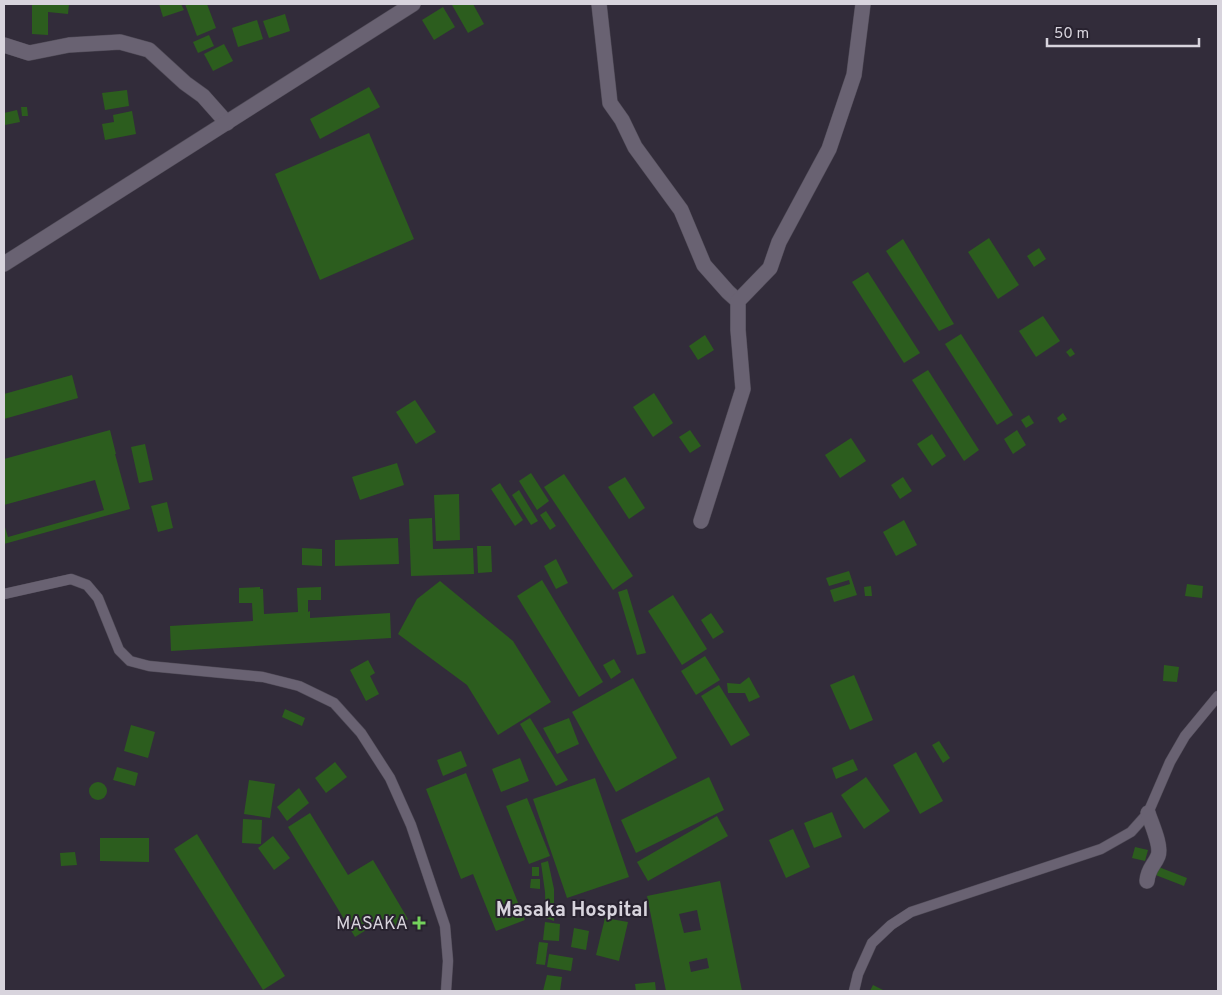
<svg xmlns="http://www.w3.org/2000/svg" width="1222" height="995" font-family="Overpass,sans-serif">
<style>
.building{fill:#2c5d1e;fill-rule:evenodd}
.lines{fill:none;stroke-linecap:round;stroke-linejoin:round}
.lane-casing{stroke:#4f4a56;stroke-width:11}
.street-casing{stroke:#4f4a56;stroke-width:16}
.lane{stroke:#696272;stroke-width:10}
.street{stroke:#696272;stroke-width:15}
.poi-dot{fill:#74d25c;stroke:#28222f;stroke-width:2}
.labels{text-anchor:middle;stroke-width:4;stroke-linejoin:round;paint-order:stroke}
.poi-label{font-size:18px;fill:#d8d4dd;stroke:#28222f;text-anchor:end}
.quarter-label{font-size:20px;font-weight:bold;fill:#d8d4dd;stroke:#28222f}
</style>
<rect width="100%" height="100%" fill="#322c3a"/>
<g class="building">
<polygon points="36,4 69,4 68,14 48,12 48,35 32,34 32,5 36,5"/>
<polygon points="159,4 181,4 184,10 163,17"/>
<polygon points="185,4 207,4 216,28 197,36"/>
<polygon points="454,4 473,4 484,24 468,33 452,5"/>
<polygon points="443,7 455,27 434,40 422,20"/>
<polygon points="285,14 290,31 269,38 263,21"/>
<polygon points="257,20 263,39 238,47 232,28"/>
<polygon points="209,35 214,46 198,53 193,42"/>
<polygon points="224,44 233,61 213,71 204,54"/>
<polygon points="369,87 380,107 320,139 310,119"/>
<polygon points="127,90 129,106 105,110 102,93"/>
<polygon points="21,107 27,107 28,116 22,116"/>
<polygon points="17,110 20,122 5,125 4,113"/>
<polygon points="132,111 136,134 105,140 102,124 114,122 113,115"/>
<polygon points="369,133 414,239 320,280 275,174"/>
<polygon points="989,238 1019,285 998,299 968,252"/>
<polygon points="903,239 954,324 939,331 886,251"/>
<polygon points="1039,248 1046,259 1034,267 1027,256"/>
<polygon points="868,272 920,353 904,363 852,282"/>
<polygon points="1043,316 1060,341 1036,357 1019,331"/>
<polygon points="961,334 1013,415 997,425 945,344"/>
<polygon points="705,335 714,350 698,360 689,346"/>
<polygon points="1071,348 1075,354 1070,357 1066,352"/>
<polygon points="928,370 979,450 964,461 912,380"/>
<polygon points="72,375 78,398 4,419 4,394"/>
<polygon points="654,393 673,423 653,437 633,407"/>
<polygon points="415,400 436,432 416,444 396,412"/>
<polygon points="1063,413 1067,419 1060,423 1057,418"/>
<polygon points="1029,415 1034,423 1026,428 1021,420"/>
<polygon points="110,430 116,454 115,454 130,509 4,544 4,524 8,537 104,510 95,480 4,505 4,459"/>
<polygon points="690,430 701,446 690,453 679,437"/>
<polygon points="1017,430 1026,445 1013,454 1004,439"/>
<polygon points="932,434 946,456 932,466 917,444"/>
<polygon points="851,438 866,461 840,478 825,455"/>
<polygon points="145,444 153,480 139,483 131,447"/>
<polygon points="397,463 404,485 360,500 352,477"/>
<polygon points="531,473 549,501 537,510 519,481"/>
<polygon points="564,474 633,576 613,590 544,487"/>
<polygon points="625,477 645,508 629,519 608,487"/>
<polygon points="903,477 912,491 900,499 891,485"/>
<polygon points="500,483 523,520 515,526 491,489"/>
<polygon points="519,490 538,521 531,525 512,495"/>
<polygon points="459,494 460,540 436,541 434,495"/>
<polygon points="167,502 173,528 158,532 151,506"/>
<polygon points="546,511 556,526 550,530 540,515"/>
<polygon points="432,518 433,549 473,548 474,574 411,576 409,519"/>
<polygon points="904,520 917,545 896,556 883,532"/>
<polygon points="398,538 399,564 335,566 335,540"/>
<polygon points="477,546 491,546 492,572 478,573"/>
<polygon points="302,548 322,549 322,566 302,565"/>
<polygon points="556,559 568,583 556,589 544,566"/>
<polygon points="849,571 857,595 834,602 830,590 850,584 849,580 829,586 826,578"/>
<polygon points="542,580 603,682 579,697 517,596"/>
<polygon points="440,581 513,641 551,702 498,735 467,685 398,634 417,599"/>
<polygon points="1187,584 1203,586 1202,598 1185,596"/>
<polygon points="871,586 872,596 865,596 864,587"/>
<polygon points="260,587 260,589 263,589 264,614 298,612 297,588 321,587 321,600 308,600 308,612 310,611 310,618 390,613 391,638 171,651 170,626 253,621 252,603 239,603 239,588"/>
<polygon points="627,589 646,653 637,655 618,592"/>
<polygon points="673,595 707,649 682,665 648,611"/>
<polygon points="711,613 724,632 713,639 701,620"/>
<polygon points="705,656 720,680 696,695 681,671"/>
<polygon points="614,659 621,672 611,679 603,665"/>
<polygon points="368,660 375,673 370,676 379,694 366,701 350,670"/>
<polygon points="1164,665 1179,667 1177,682 1163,681"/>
<polygon points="854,675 873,720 850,730 830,685"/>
<polygon points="749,677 760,697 749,702 745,693 728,693 727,683 740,684"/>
<polygon points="633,678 677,758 616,792 572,712"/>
<polygon points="719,685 750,735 731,746 701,696"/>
<polygon points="285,709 305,718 302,726 282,717"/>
<polygon points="530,718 568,780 556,786 520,724"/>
<polygon points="569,718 579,744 557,754 543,728"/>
<polygon points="131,725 155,732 148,758 124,751"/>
<polygon points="939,741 950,758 943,763 932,745"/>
<polygon points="461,751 467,766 443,776 437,760"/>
<polygon points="916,752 943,801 920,814 893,765"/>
<polygon points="520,758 529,781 501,792 492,769"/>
<polygon points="853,759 858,770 836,779 832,768"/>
<polygon points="335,762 347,777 326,793 315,778"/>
<polygon points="117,767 138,773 135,786 113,780"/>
<polygon points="466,773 525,920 496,931 473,874 461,879 426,789"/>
<polygon points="709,777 724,810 636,853 621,820"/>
<polygon points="866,777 890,811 864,829 841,795"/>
<polygon points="595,778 629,877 567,898 533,799"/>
<polygon points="249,780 275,784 270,818 244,814"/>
<circle cx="98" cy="791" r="9"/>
<polygon points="299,788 309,803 287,821 277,807"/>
<polygon points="527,798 550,856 529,864 506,806"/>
<polygon points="832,812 842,837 814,848 804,823"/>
<polygon points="310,813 348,875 373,860 408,919 394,928 387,917 355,937 288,827"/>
<polygon points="717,816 728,836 648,881 637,862"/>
<polygon points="243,819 262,820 261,844 242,843"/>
<polygon points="793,829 810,867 786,878 769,840"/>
<polygon points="197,834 285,976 263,990 174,849"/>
<polygon points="273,836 290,858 274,870 258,848"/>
<polygon points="100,838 149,838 149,862 100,861"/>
<polygon points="1135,847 1148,850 1145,861 1132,858"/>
<polygon points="75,852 77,865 61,866 60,853"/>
<polygon points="548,861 554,889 554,921 546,918 545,892 541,863"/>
<polygon points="1156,866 1187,878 1184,886 1153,874"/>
<rect x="532" y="867" width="7" height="9"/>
<polygon points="531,879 540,879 540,889 530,888"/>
<path d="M720,881L742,991H666L647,896ZM697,910L701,930L684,933L679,914ZM707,958L709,968L691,972L689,962Z"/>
<polygon points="605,918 628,922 619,961 596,955"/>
<polygon points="545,922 560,924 559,941 543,940"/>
<polygon points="574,928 589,931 586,950 571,947"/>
<polygon points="539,942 548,943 545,965 536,964"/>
<polygon points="549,954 573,958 571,971 547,967"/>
<polygon points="547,975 562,977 560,991 543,991"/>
<polygon points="655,982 656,991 636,991 635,984"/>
<polygon points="873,985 885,991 870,991"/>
</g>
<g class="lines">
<g class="lane-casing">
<g id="lane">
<polyline points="4,594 71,579 87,585 98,598 119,650 130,661 149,666 263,677 299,686 334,703 361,733 390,778 411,825 445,926 448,961 446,991"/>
<polyline points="854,991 858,974 872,943 891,925 911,912 1101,849 1131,832 1148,813 1170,762 1185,736 1218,696"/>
</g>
</g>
<g class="street-casing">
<g id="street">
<polyline points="599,4 610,103 622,120 635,147 681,210 704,265 728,292 738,301"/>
<polyline points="4,45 29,53 69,45 120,42 149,50 185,83 203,96 227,123"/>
<polyline points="4,264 413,4"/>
<polyline points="701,521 743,389 738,330 738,301 770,268 779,242 829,149 854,75 863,4"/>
<path d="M1147,881C1148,868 1154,866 1158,856C1162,846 1151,823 1148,813"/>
</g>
</g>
<use href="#lane" class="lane"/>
<use href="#street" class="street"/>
</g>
<path class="poi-dot" d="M416.5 915.5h5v5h5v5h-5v5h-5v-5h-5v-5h5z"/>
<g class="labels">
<g class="poi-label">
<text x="408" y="929">MASAKA</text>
</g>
<g class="quarter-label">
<text x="572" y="916">Masaka Hospital</text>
</g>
</g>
<rect width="1222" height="995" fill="none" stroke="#d8d4dd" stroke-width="10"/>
<path d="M1047 38v8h152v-8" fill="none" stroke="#d8d4dd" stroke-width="2.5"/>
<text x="1054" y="38" font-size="15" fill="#d8d4dd" stroke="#28222f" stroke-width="4" paint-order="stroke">50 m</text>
</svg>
